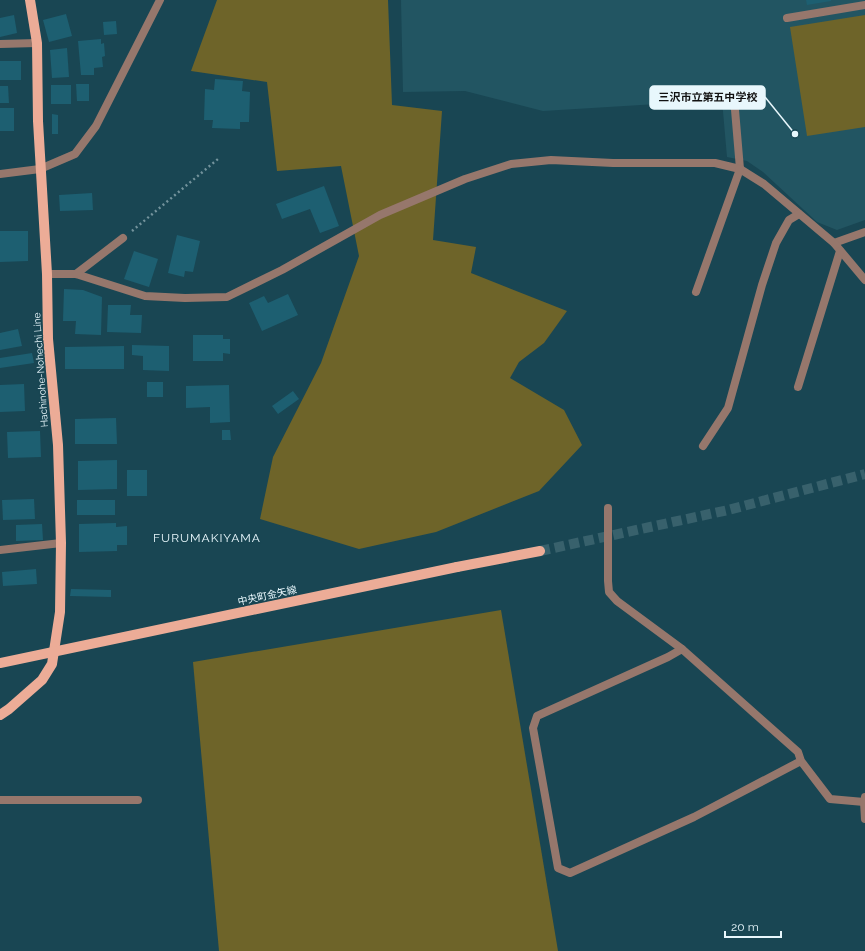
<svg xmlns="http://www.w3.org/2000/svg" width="865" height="951" font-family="Raleway,'Noto Sans JP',sans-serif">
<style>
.built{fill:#225562}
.green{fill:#6e6429}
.building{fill:#1d5f71}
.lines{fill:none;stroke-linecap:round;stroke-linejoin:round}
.primary-tunnel{stroke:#38616c;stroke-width:10;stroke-dasharray:10 5;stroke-linecap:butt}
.path{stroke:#73939c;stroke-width:2.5;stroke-dasharray:2 3;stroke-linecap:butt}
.service{stroke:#96776c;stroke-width:8}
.minor{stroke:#96776c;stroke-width:8}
.tertiary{stroke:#96776c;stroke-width:8}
.primary{stroke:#ecac97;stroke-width:10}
.primary-bridge{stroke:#ecac97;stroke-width:10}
.labels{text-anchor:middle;stroke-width:3;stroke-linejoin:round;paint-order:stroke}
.street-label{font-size:10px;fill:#e8f7fc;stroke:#194653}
.quarter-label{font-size:12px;letter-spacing:1px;fill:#e8f7fc;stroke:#194653}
.leader{fill:none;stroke:#e8f7fc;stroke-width:1.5}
.callout-dot{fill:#e8f7fc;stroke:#194653;stroke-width:1.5}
.callout{fill:#e8f7fc;stroke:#e8f7fc;stroke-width:1.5}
.callout-label{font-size:11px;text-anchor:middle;font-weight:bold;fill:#111}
</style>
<rect width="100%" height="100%" fill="#194653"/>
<polygon class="built" points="401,0 865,0 865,220 837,230 817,222 763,172 747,161 727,157 722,100 543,111 465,91 403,92"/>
<g class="green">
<polygon points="217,0 388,0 392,105 442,111 433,240 476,247 471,273 567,311 544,343 519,362 510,378 564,410 582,445 539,491 436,532 359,549 260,519 273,457 321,363 359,256 341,166 277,171 267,82 191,71"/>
<polygon points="865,15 865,127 807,136 790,27"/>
<polygon points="501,610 558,951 219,951 193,662"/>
</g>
<g class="building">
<polygon points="806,0 831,0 831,1 807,5"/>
<polygon points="66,14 72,36 49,42 43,20"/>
<polygon points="14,15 17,33 0,37 0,18"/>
<polygon points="116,21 117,34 104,35 103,22"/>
<polygon points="101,39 101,44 104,43 105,56 102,57 103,67 94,68 94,75 81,75 78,41"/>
<polygon points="67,48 69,77 52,78 50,50"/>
<rect x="0" y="61" width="21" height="19"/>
<polygon points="215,79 243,81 242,91 250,92 249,122 240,122 240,129 212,128 213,120 204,120 205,89 214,90"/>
<polygon points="76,84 89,84 89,101 77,101"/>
<rect x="51" y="85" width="20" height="19"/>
<polygon points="0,86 8,86 9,103 0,103"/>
<rect x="0" y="108" width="14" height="23"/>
<polygon points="52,114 58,115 58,134 52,134"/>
<polygon points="324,186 339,226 320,233 310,209 282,219 276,204"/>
<polygon points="92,193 93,210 60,211 59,195"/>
<polygon points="0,231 28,231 28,261 0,262"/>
<polygon points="177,235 200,241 193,272 185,271 184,277 168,273"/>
<polygon points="134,251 158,259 149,287 124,279"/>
<polygon points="64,289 83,290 102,297 101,335 75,334 76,321 63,321"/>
<polygon points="288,294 298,315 262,331 249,303 264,296 268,303"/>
<polygon points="108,305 131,305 130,315 142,315 141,333 107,332"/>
<polygon points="18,329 22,346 0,350 0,333"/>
<polygon points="193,335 223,335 223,339 230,339 230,354 223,353 223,361 193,361"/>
<polygon points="132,345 169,346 169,371 143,370 143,356 132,355"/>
<polygon points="124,346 124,369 65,369 65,347"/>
<polygon points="32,353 34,363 0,368 0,358"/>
<rect x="147" y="382" width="16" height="15"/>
<polygon points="24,384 25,411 0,412 0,385"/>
<polygon points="229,385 230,422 210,423 210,407 186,408 186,386"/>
<polygon points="293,391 299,399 278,414 272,406"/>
<polygon points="116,418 117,444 75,444 75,419"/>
<polygon points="222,430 230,430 231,440 222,440"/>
<polygon points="40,431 41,457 8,458 7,432"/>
<polygon points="117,460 117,489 78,490 78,461"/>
<rect x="127" y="470" width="20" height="26"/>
<polygon points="34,499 35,519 3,520 2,500"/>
<rect x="77" y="500" width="38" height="15"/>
<polygon points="116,523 116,527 127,526 127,545 117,545 117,551 79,552 79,524"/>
<polygon points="42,524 43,540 16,541 16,525"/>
<polygon points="36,569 37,584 3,586 2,572"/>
<polygon points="71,589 111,590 111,597 70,596"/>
</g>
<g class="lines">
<polyline class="primary-tunnel" points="540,551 728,510 865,474"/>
<polyline class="path" points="132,231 218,159"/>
<g class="service">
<polyline points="787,18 865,5"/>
<polyline points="734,98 740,169"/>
</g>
<g class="minor">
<polyline points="0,44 37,43"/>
<polyline points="834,243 865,232"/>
<polyline points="47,274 76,274 145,296 185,298 227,297 282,270 380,215 465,179 511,164 551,160 613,163 715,163 740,169 764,184 834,243 865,280"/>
<polyline points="76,274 123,238"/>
<polyline points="696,292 740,169"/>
<polyline points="798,387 840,251"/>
<polyline points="703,446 728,408 762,285 776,243 789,220 799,214"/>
<polyline points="608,508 608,581 609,592 617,601 682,649"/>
<polyline points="0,550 61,543"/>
<polyline points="801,761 798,752 682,649 668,657 537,716 533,728 558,868 570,873 694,817 801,761 830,799 864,802"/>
<polyline points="865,797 864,802 865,819"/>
<polyline points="0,800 138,800"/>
</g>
<polyline class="tertiary" points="0,174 40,169 75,154 96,126 160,0"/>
<g class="primary">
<polyline points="457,567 540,551"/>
<polyline points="0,715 9,709 42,680 52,664 60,612 61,543 58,445 48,339 47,274 38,121 37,43 30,0"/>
</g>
<polyline class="primary-bridge" points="0,663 457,567"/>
</g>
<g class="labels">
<g class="street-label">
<text transform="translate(40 370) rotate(-94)" y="4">Hachinohe-Nohechi Line</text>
<text transform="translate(267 595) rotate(-12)" y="4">中央町金矢線</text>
</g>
<g class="quarter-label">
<text x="207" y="542">FURUMAKIYAMA</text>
</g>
</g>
<path class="leader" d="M795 134L765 97"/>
<circle class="callout-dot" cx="795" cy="134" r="4"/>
<rect class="callout" x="650" y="86" width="115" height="23" rx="4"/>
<g class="callout-label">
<text x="708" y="101">三沢市立第五中学校</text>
</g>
<path d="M725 931v6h56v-6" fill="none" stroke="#e8f7fc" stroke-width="2"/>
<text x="731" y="931" font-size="12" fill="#e8f7fc" stroke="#194653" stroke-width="3" paint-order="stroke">20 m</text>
</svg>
